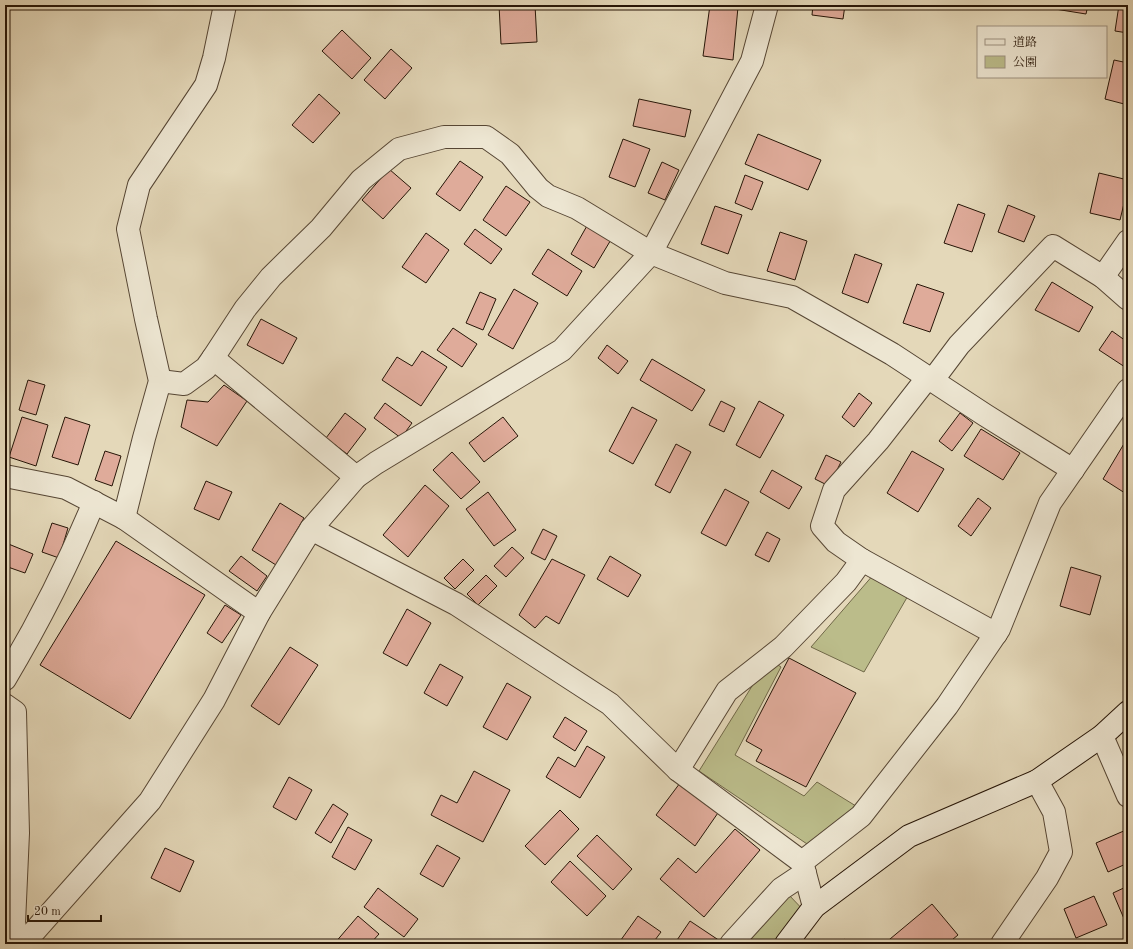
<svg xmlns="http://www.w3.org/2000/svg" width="1133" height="949" font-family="'Old Standard TT','Noto Serif JP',serif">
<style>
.green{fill:#bbbc8a;stroke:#706848}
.building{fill:#dfab9a;stroke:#261507}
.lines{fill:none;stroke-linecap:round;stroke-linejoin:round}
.street-casing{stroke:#564634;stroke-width:24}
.secondary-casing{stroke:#261507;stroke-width:24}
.street{stroke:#ede6d2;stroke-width:22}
.secondary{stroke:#ede6d2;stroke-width:22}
</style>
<rect width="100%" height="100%" fill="#e4d8b9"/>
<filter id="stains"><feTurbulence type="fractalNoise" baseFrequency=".005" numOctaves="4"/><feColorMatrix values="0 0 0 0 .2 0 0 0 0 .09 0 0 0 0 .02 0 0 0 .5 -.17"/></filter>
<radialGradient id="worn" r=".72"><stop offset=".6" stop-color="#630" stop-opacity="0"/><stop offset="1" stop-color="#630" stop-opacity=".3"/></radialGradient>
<g class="green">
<polygon points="874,574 909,594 864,672 811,647"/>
<polygon points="769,659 781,667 735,755 804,796 817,782 864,811 813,848 699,771"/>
<polygon points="788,894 808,915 791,944 738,944"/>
</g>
<g class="building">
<polygon points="499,5 535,5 537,42 501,44"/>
<polygon points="710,5 738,7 733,60 703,56"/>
<polygon points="813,5 845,5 843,19 812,15"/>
<polygon points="1056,5 1088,5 1086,14 1055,9"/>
<polygon points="1119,5 1128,5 1128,33 1115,31"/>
<polygon points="342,30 371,58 352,79 322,51"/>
<polygon points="391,49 412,68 385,99 364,80"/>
<polygon points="1114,60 1128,63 1128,105 1105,99"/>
<polygon points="319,94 340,113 313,143 292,125"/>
<polygon points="639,99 691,110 685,137 633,126"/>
<polygon points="758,134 821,160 808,190 745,164"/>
<polygon points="623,139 650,149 635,187 609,177"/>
<polygon points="460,161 483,177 460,211 436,194"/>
<polygon points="662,162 679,170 665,200 648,193"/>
<polygon points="389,169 411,188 383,219 362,200"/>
<polygon points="1099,173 1128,180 1128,187 1120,220 1090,213"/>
<polygon points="745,175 763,182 752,210 735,203"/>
<polygon points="506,186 530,202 506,236 483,220"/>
<polygon points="958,204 985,214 972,252 944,243"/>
<polygon points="1008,205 1035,216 1024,242 998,232"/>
<polygon points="715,206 742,215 728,254 701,244"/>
<polygon points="588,224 612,238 594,268 571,254"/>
<polygon points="475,229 502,249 491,264 464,244"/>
<polygon points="780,232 807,241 795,280 767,271"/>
<polygon points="426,233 449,250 426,283 402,267"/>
<polygon points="548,249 582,271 567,296 532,274"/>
<polygon points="855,254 882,264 868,303 842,293"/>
<polygon points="1052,282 1093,307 1079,332 1035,310"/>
<polygon points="917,284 944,293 930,332 903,323"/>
<polygon points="514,289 538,303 513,349 488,335"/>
<polygon points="480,292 496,299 483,330 466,323"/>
<polygon points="261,319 297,338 283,364 247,345"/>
<polygon points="453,328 477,344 462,367 437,350"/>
<polygon points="1112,331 1126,341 1128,338 1128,369 1099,350"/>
<polygon points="607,345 628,361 618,374 598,358"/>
<polygon points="422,351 447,367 421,406 382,380 397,357 412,366"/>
<polygon points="652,359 705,390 692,411 640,380"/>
<polygon points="28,380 45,385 36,415 19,410"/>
<polygon points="224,385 247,401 217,446 181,427 187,400 208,402"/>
<polygon points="859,393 872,403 854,427 842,417"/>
<polygon points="721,401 735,408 724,432 709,425"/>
<polygon points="759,401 784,415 760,458 736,445"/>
<polygon points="385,403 412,423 401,438 374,418"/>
<polygon points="632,407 657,420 633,464 609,451"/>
<polygon points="345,413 366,429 347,454 326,438"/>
<polygon points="960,413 973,423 952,451 939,441"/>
<polygon points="22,417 48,425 36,466 9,457"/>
<polygon points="65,417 90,425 78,465 52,457"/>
<polygon points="503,417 518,436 484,462 469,443"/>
<polygon points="981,429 1020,453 1003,480 964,456"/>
<polygon points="1128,437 1128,495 1103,479"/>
<polygon points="676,444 691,452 670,493 655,485"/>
<polygon points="105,451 121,456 112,486 95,480"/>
<polygon points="912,451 944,469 918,512 887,493"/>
<polygon points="452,452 480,482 461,499 433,470"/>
<polygon points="826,455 841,462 829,486 815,479"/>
<polygon points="772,470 802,487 789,509 760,492"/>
<polygon points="206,481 232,492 219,520 194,509"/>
<polygon points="425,485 449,506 408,557 383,535"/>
<polygon points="725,489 749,502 726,546 701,533"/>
<polygon points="488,492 516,530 494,546 466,509"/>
<polygon points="978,498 991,508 971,536 958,526"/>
<polygon points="280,503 304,518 276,565 252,550"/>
<polygon points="52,523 68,528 59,558 42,552"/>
<polygon points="543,529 557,536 545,560 531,553"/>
<polygon points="767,532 780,539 769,562 755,555"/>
<polygon points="116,541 205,595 130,719 40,665"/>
<polygon points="6,543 33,554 25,573 5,566"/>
<polygon points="512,547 524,558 506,577 494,566"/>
<polygon points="241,556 267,576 257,591 229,571"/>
<polygon points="610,556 641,575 628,597 597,579"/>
<polygon points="463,559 474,570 455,589 444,578"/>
<polygon points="552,559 585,575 559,624 546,616 535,628 519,615"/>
<polygon points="1071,567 1101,576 1090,615 1060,606"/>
<polygon points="486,575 497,586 478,605 467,594"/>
<polygon points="225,605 241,615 222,643 207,633"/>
<polygon points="407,609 431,623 407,666 383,653"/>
<polygon points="290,647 318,665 279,725 251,706"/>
<polygon points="789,658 856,693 806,787 756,761 762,750 746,741"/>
<polygon points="440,664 463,677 447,706 424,693"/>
<polygon points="507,683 531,697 507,740 483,727"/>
<polygon points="565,717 587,731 575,751 553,737"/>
<polygon points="587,746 605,757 580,798 546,777 558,757 575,767"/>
<polygon points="474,771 510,790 483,842 431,815 441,795 457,803"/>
<polygon points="289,777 312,790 296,820 273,807"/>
<polygon points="680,783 720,810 695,846 656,815"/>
<polygon points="333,804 348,814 331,843 315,833"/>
<polygon points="560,810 579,829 545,865 525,846"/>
<polygon points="348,827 372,840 355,870 332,857"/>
<polygon points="735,829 760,850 704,917 660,879 678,858 696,873"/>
<polygon points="1126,830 1128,834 1128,863 1108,872 1096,843"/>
<polygon points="597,835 632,869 613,890 577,856"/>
<polygon points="437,845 460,858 443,887 420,874"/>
<polygon points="165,848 194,861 180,892 151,878"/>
<polygon points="570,861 606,896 587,916 551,882"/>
<polygon points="1128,886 1128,920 1125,921 1113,893"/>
<polygon points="378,888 418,919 404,937 364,907"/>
<polygon points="1094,896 1107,925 1076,938 1064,909"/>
<polygon points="932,904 958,935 947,944 884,944"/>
<polygon points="358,916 379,934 370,944 334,944"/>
<polygon points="638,916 661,932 652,944 618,944"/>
<polygon points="690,921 720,941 718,944 677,944 675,943"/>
<polygon points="845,939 850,944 839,944"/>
</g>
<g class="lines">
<g class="street-casing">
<g id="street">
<polyline points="1103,277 1128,241"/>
<polyline points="213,358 245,309 271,277 321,228 361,180 399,149 444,137 486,137 510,154 538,188 548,196 577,208 651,253 725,283 792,297 892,354 985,415 1073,470"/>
<polyline points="160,381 184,384 206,368 213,358 356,477"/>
<polyline points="932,381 959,345 1053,246 1103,277 1128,299"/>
<polyline points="5,476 66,488 124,518 259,613"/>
<polyline points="124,518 144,438 160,381 146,319 128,229 139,185 206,85 214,58 225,5"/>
<polyline points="311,529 456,604 610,704 678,770 802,862 814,907"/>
<polyline points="862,560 836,542 822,526 834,490 878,441 928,377"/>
<path d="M5,679C39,622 69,563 94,502"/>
<polyline points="5,705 15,712 18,833 14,923 19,944"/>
<polyline points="1102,736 1128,796"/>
<polyline points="678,770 727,691 783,647 846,582 862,560 996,634"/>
<polyline points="802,862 861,816 947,706 999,629 1050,503 1128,390"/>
<polyline points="23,944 150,801 214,700 259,613 311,529 356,477 376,463 562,350 651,253 752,61 767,5"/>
<polyline points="731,944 781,889 805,873"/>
<polyline points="1002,944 1047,878 1061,852 1054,812 1037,781"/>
</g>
</g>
<g class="secondary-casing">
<polyline id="secondary" points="786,944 814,907 909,836 1037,781 1102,736 1128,712"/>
</g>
<use href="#street" class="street"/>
<use href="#secondary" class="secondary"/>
</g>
<rect width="1133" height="949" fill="none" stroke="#e4d8b9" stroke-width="20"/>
<rect x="6" y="6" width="1121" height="937" fill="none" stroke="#261507" stroke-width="2"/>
<rect x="10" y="10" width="1113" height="929" fill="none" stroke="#261507"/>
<rect x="977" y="26" width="130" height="52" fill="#ede6d2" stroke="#9d9281"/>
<rect x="985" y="39" width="20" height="6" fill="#ede6d2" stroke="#9d9281"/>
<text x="1013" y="46" font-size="12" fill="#261507">道路</text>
<rect x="985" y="56" width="20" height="12" fill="#bbbc8a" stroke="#9d9281"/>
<text x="1013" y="66" font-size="12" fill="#261507">公園</text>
<path d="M28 915v6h73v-6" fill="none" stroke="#261507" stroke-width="2"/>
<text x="34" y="915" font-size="12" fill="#261507" stroke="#ede6d2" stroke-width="3" paint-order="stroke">20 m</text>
<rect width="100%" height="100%" filter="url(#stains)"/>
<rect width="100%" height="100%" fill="url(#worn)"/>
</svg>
